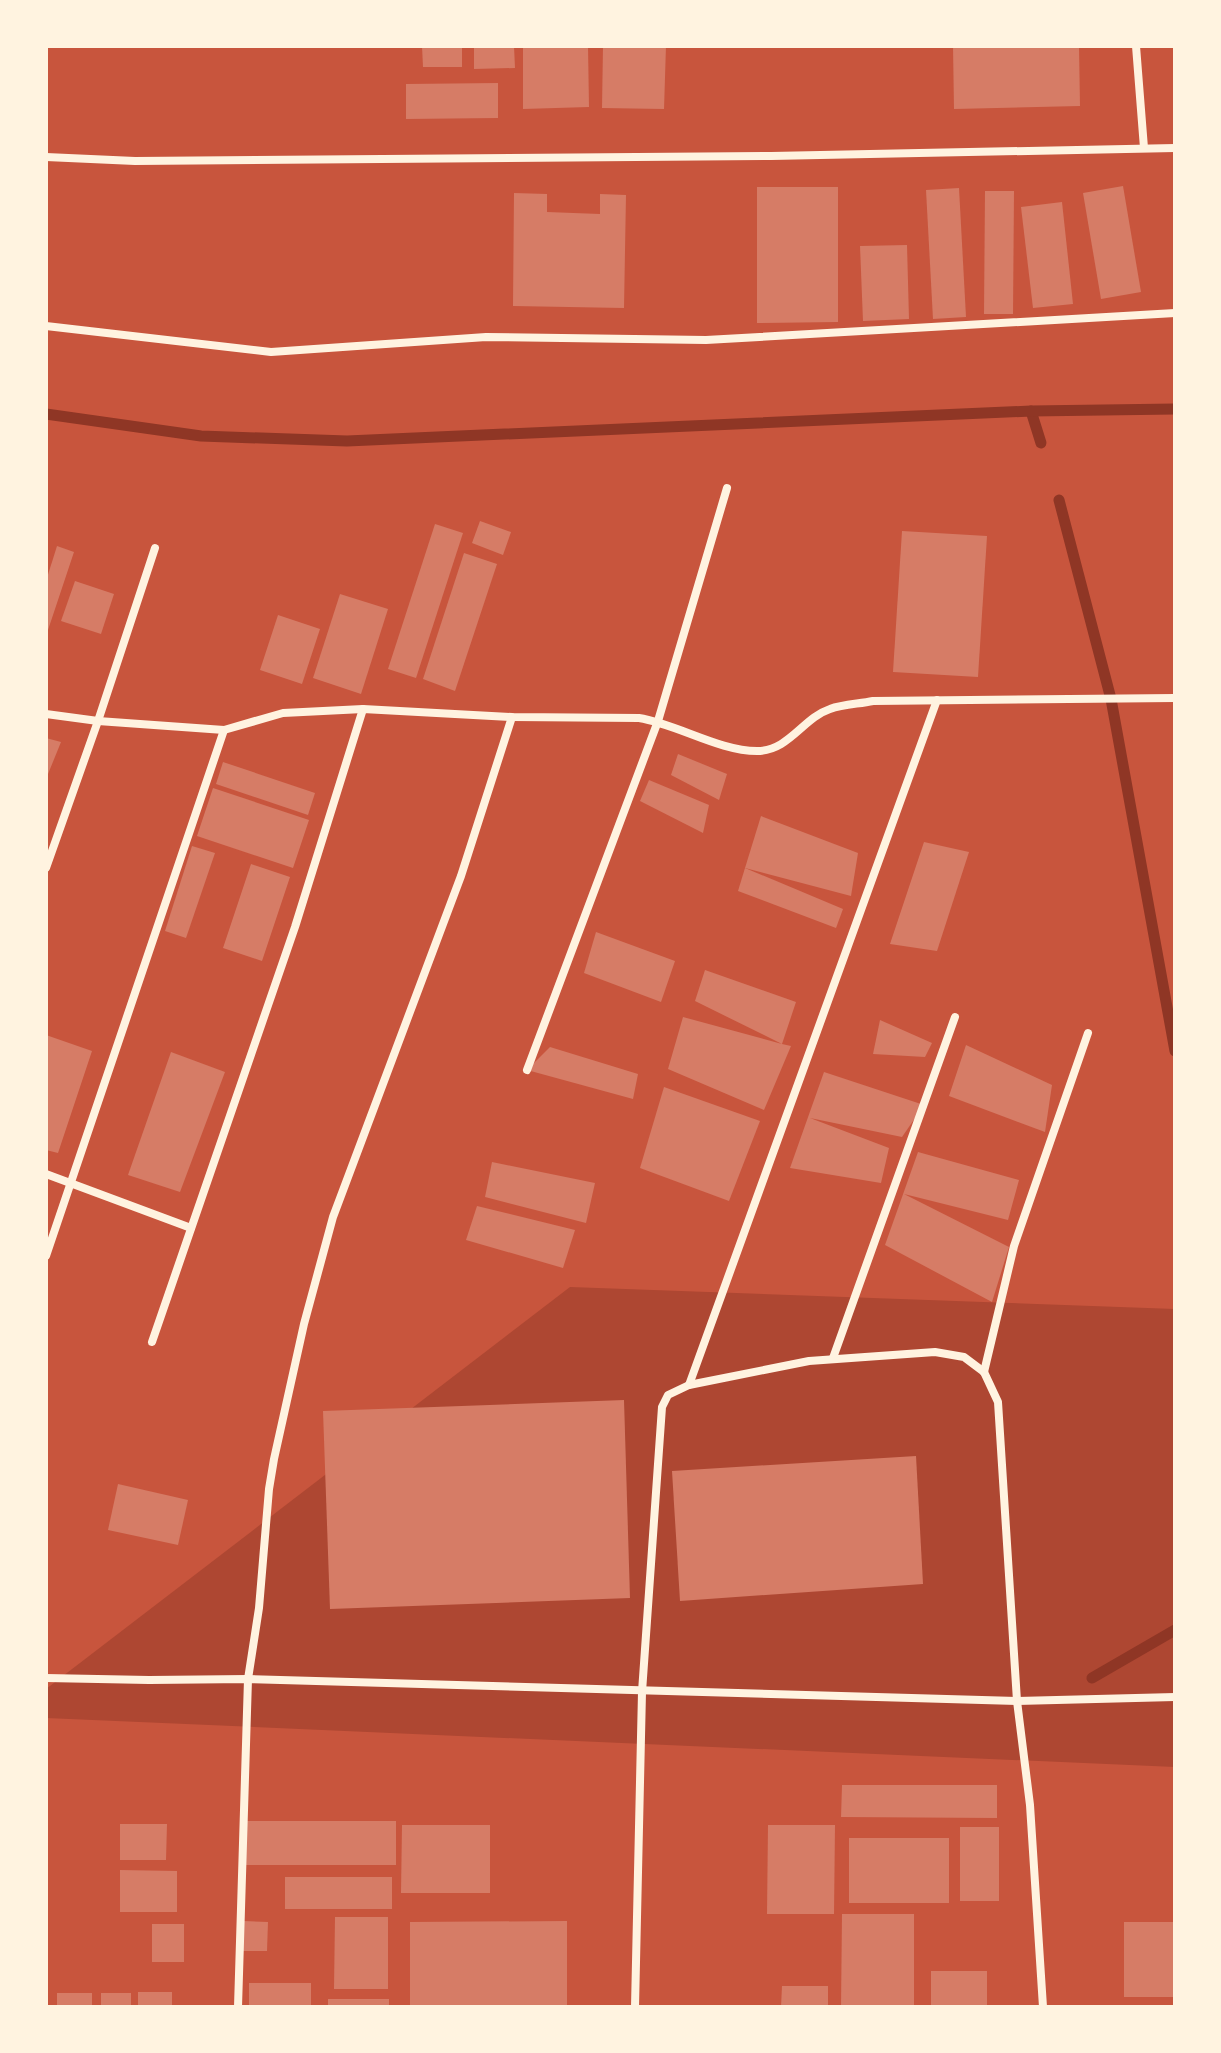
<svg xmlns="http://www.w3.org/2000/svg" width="1221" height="2053" font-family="Jost,sans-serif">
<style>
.green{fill:#ae4732}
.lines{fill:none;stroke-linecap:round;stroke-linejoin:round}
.stream{stroke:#8f3625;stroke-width:11}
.building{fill:#d67c66}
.minor{stroke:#fff3e0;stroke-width:8}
</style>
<rect width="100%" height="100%" fill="#c8553d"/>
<polygon class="green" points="570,1287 1175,1309 1175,1767 46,1718 46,1689"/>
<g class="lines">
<g class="stream">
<polyline points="1031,411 1041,443"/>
<polyline points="46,414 201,436 347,441 1031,411 1175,409"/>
<polyline points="1059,500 1111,699 1175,1051"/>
<polyline points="1092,1678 1175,1630"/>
</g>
</g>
<g class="building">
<polygon points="422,46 462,46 462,67 423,67"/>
<polygon points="474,46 514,46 515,68 474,69"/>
<polygon points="523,46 588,46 589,107 523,109"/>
<polygon points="603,46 666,46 664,109 602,108"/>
<polygon points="953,46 1079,46 1080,106 954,109"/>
<polygon points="498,83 498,118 406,119 406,84"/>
<polygon points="1123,186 1141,292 1101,299 1083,193"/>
<polygon points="757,187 838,187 838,322 757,323"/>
<polygon points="959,188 966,317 933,319 926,190"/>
<polygon points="985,191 1014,191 1013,314 984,314"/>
<polygon points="514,193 547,194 547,212 600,214 600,194 626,195 624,308 513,306"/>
<polygon points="1062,202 1073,304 1033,308 1021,207"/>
<polygon points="907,245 909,319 863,321 860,246"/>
<polygon points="480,521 511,532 503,555 472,543"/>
<polygon points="435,524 463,533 416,678 388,669"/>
<polygon points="902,531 987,536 978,677 893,672"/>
<polygon points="57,546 74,552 47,633 46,581"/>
<polygon points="464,553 497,564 455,691 423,679"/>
<polygon points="75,581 114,594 101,634 61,621"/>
<polygon points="340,594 388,609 361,694 313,678"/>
<polygon points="278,615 320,629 302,684 260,670"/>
<polygon points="46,738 61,742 46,779"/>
<polygon points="678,754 727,774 719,800 671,775"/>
<polygon points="223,762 315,793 308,815 216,784"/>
<polygon points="649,780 709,805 703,833 640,801"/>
<polygon points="213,788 309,820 293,868 197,836"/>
<polygon points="761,816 858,853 851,896 745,868"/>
<polygon points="924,842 969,852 937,951 890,944"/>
<polygon points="192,846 215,853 186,938 165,931"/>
<polygon points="251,864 290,877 262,961 223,948"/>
<polygon points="745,868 843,909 836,928 738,891"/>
<polygon points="596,932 675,961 661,1002 584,973"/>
<polygon points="705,970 796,1002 782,1044 791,1046 764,1110 668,1069 683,1017 782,1044 695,1001"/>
<polygon points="880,1020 932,1043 925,1057 873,1054"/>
<polygon points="46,1035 92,1051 58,1153 46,1150"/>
<polygon points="966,1045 1052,1085 1045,1132 949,1096"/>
<polygon points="550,1047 638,1074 633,1099 527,1070"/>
<polygon points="171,1052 225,1072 180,1192 128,1175"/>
<polygon points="824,1072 924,1105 902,1137 810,1118 889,1148 881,1183 790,1168"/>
<polygon points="664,1087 760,1121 729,1201 640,1168"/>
<polygon points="918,1152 1019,1180 1008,1220 904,1194 1009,1247 992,1302 885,1245"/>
<polygon points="492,1162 595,1183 586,1223 485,1197"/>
<polygon points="477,1206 575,1230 563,1268 466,1240"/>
<polygon points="624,1400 630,1598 330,1609 323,1411"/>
<polygon points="916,1456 923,1584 680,1601 672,1471"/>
<polygon points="118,1484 188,1500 178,1545 108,1530"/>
<polygon points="842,1785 997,1785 997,1818 841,1817"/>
<polygon points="246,1821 396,1821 396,1865 245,1865"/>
<polygon points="120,1824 167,1824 166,1860 120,1860"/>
<polygon points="402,1825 490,1825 490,1893 401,1893"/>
<polygon points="768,1825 835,1825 834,1914 767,1914"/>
<rect x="960" y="1827" width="39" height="74"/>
<rect x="849" y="1838" width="100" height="65"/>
<polygon points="120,1870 177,1871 177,1912 120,1912"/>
<rect x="285" y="1877" width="107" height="32"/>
<polygon points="842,1914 914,1914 914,2007 841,2007"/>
<polygon points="335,1917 388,1917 388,1989 334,1989"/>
<polygon points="243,1921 268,1922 267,1951 243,1951"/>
<polygon points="567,1921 567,2007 410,2007 410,1922"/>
<rect x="1124" y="1922" width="51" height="75"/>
<rect x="152" y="1924" width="32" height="38"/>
<rect x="931" y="1971" width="56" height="36"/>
<rect x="249" y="1983" width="62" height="24"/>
<polygon points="782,1986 828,1986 828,2007 781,2007"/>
<rect x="138" y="1992" width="34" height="15"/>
<rect x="57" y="1993" width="35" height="14"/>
<rect x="101" y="1993" width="30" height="14"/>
<rect x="328" y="1999" width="61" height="8"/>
</g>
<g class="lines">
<g class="minor">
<polyline points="1136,46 1144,148"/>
<polyline points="46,157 135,161 771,156 1175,148"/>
<polyline points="46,326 271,352 486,337 706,340 1175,313"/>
<path d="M46,714L98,721L224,730L283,713L363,709L512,717L639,718C677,724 719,751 757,751C789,751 803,718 830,709C843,704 859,704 873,701L1175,698"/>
<polyline points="46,868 98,721 155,548"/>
<polyline points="527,1070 658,721 727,488"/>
<polyline points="46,1174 191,1228"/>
<polyline points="46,1256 224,730"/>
<polyline points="152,1342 295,927 363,709"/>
<polyline points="833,1358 955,1017"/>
<polyline points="984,1372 1014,1246 1088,1033"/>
<polyline points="689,1385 937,700"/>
<polyline points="46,1678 149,1680 248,1679 1017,1701 1175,1697"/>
<polyline points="238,2007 248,1679 259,1608 269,1489 274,1459 304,1324 333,1217 461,876 512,717"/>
<polyline points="635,2007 642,1692 662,1407 668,1395 689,1385 809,1361 935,1352 964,1357 984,1372 998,1402 1017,1701 1030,1805 1043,2007"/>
</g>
</g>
<rect width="1221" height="2053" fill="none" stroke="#fff3e0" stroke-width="96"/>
</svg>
